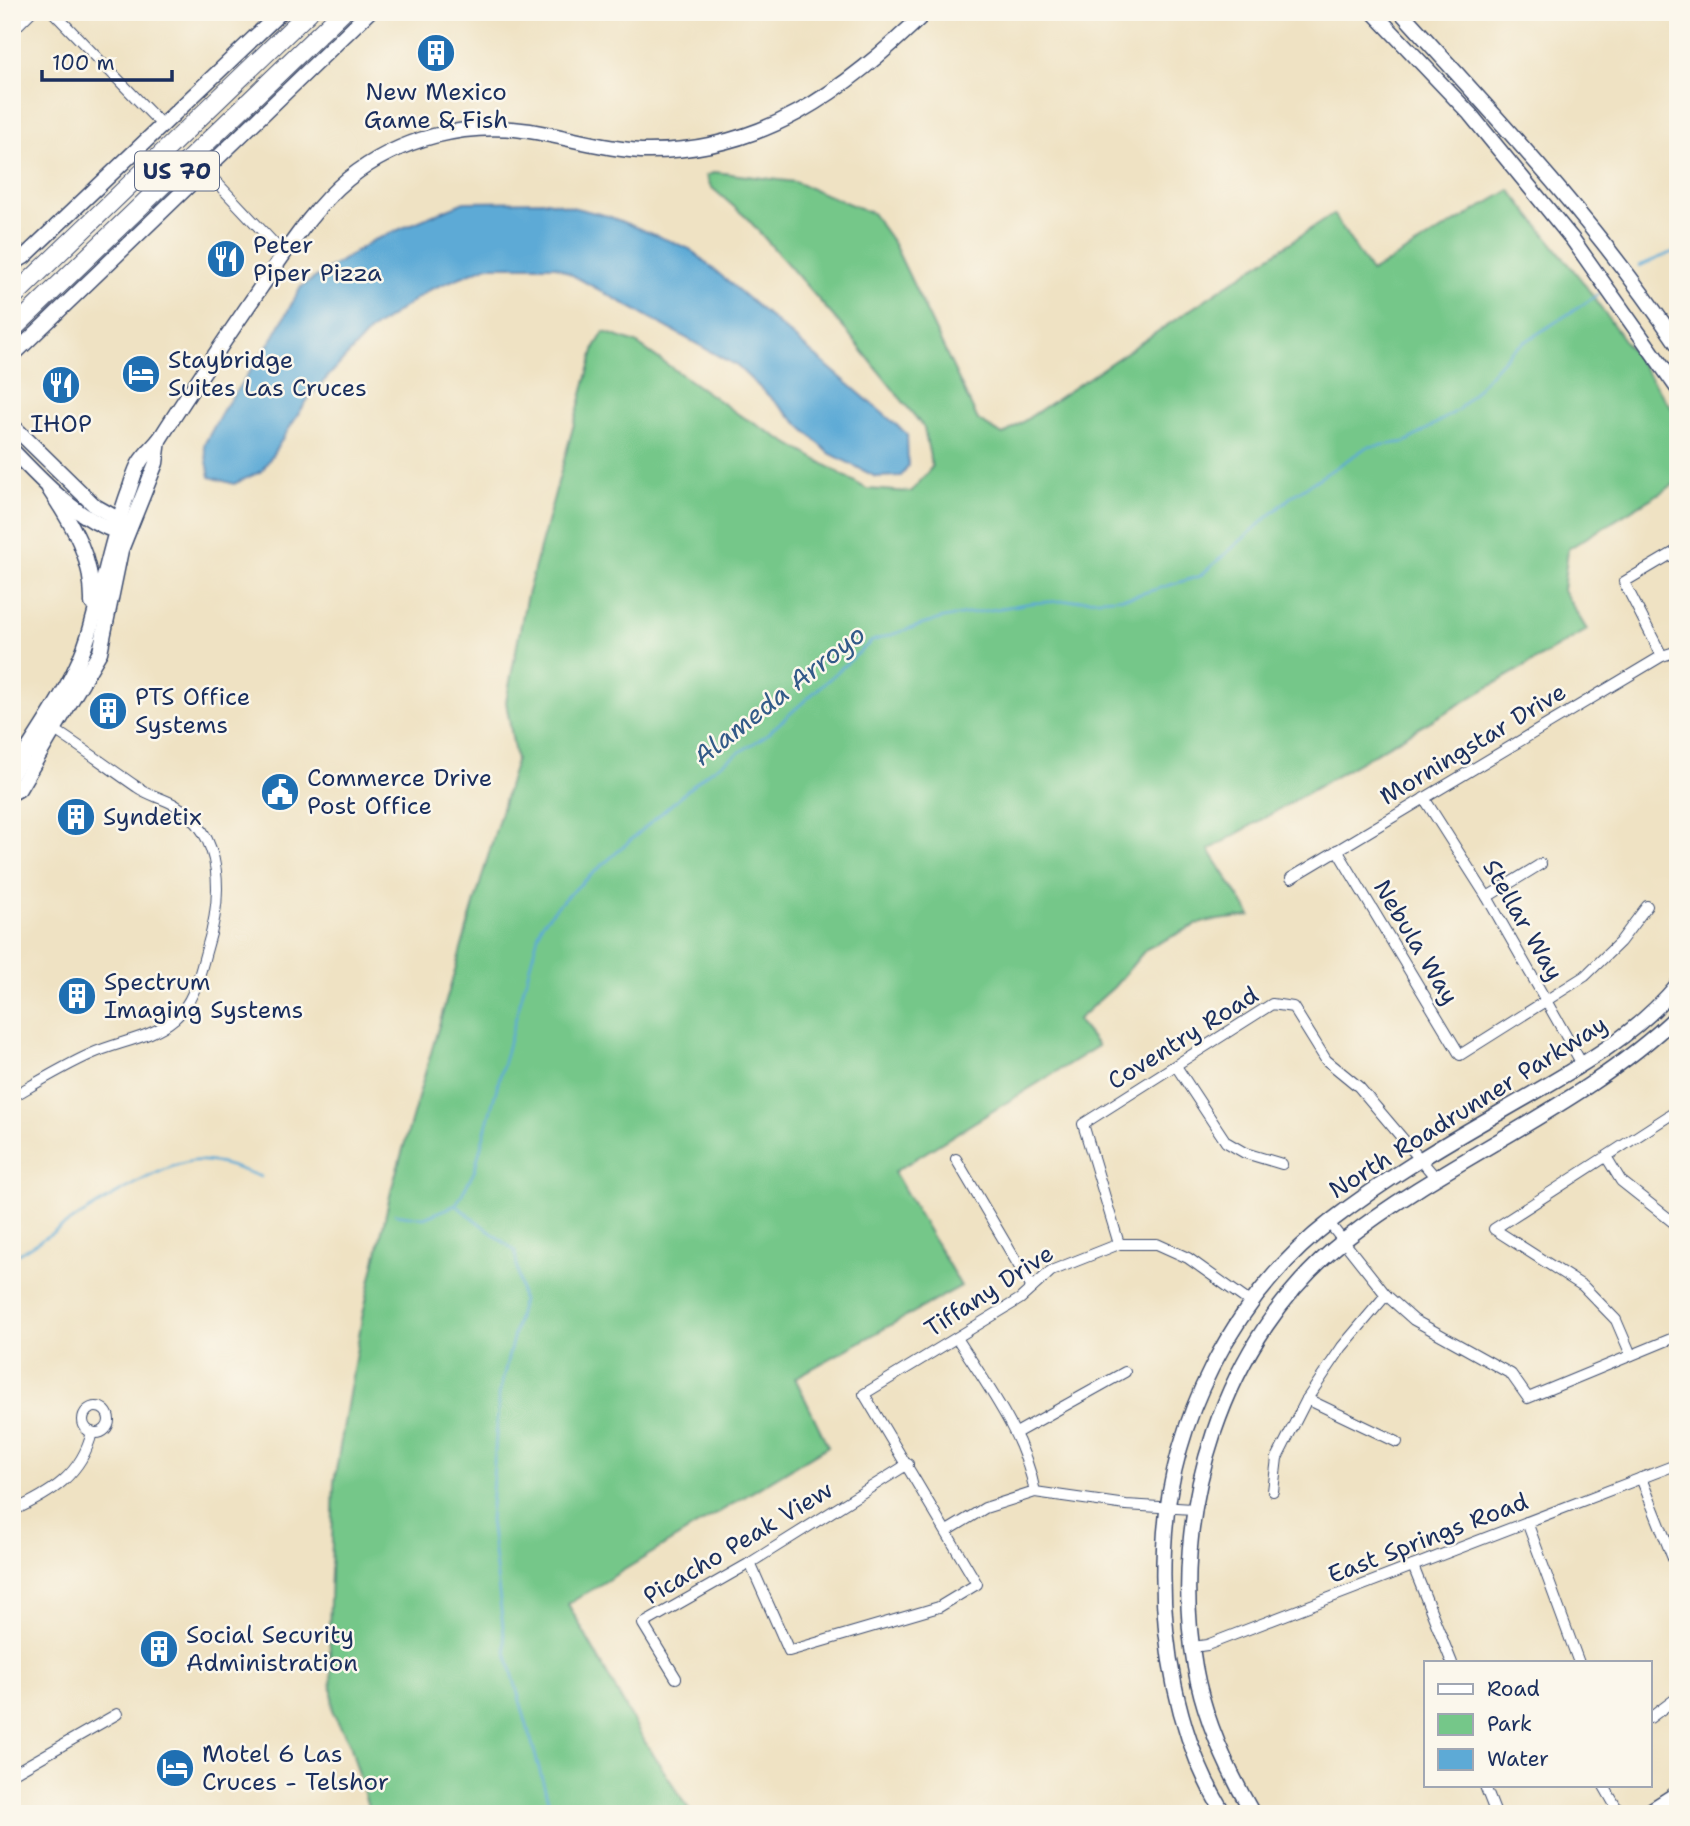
<svg xmlns="http://www.w3.org/2000/svg" width="1690" height="1826" font-family="'Shantell Sans',sans-serif">
<style>
.green{fill:#75c789;stroke:#487b74;stroke-width:2}
.water{fill:#5daad6;stroke:#3c6c9a;stroke-width:2}
.lines{fill:none;stroke-linecap:round;stroke-linejoin:round}
.stream{stroke:#5daad6;stroke-width:2.5}
.street-casing{stroke:#3b4a6d;stroke-width:12}
.secondary-casing{stroke:#3b4a6d;stroke-width:17}
.highway-casing{stroke:#3b4a6d;stroke-width:20}
.street{stroke:#fff;stroke-width:10}
.secondary{stroke:#fff;stroke-width:14}
.highway{stroke:#fff;stroke-width:18}
.labels{text-anchor:middle;stroke-width:5;stroke-linejoin:round;paint-order:stroke}
.shield{fill:#fbf7ec;stroke:#5e6b89;stroke-width:2}
.shield-label{font-size:23px;font-weight:bold;fill:#1b2f5e}
.poi-label{font-size:24px;fill:#1b2f5e;stroke:#fbf7ec;text-anchor:start}
.street-label{font-size:24px;fill:#1b2f5e;stroke:#fbf7ec}
.water-label{font-size:26px;font-style:italic;fill:#325a88;stroke:#fbf7ec}
</style>
<rect width="100%" height="100%" fill="#fbf7ec"/>
<filter id="ink" filterUnits="userSpaceOnUse"><feTurbulence type="fractalNoise" baseFrequency=".0143" numOctaves="2"/><feDisplacementMap in="SourceGraphic" scale="14" xChannelSelector="R" yChannelSelector="G"/><feConvolveMatrix kernelMatrix="1 2 1 2 8 2 1 2 1" color-interpolation-filters="sRGB"/></filter>
<filter id="wash" filterUnits="userSpaceOnUse"><feTurbulence type="fractalNoise" baseFrequency=".00686" numOctaves="4" result="noise"/><feDisplacementMap in="SourceGraphic" scale="28" xChannelSelector="R" yChannelSelector="G"/><feGaussianBlur stdDeviation="1.57" result="paint"/><feColorMatrix in="noise" values="0 0 0 0 0 0 0 0 0 0 0 0 0 0 0 0 0 1.4 0 .05"/><feComposite in="paint" operator="in"/></filter>
<g filter="url(#wash)">
<rect width="100%" height="100%" fill="#efe2c3"/>
<polygon class="green" points="715,172 795,182 872,213 894,244 978,420 1003,435 1333,214 1371,272 1510,190 1583,282 1678,417 1678,482 1568,549 1563,590 1587,630 1209,850 1251,916 1202,922 1146,949 1114,987 1077,1020 1098,1046 894,1172 961,1286 795,1378 828,1446 568,1604 645,1742 692,1814 370,1814 350,1744 333,1713 329,1630 334,1482 362,1318 392,1187 516,760 506,702 526,599 595,347 604,332 636,343 738,414 867,489 911,492 932,467 924,428 848,333 747,218 711,187 706,176"/>
<polygon class="water" points="547,201 608,216 690,249 907,434 908,466 901,476 876,477 829,453 737,366 556,266 488,266 429,290 370,331 310,396 262,471 234,484 210,477 204,445 223,410 274,336 301,287 372,241 464,202"/>
<g class="lines">
<g class="stream">
<polyline points="1639,266 1678,250"/>
<polyline points="457,1206 515,1251 522,1301 499,1395 490,1520 506,1651 552,1814"/>
<polyline points="395,1214 424,1218 456,1205 474,1172 541,925 566,897 707,773 765,736 872,641 943,618 1031,603 1130,597 1200,576 1292,496 1367,447 1406,442 1458,410 1511,351 1599,294"/>
<path d="M12,1258C54,1233 149,1167 193,1161C215,1159 242,1170 261,1177"/>
</g>
</g>
</g>
<g filter="url(#ink)">
<g class="lines">
<g class="street-casing">
<g id="street">
<polyline points="53,12 163,126"/>
<polyline points="12,31 31,12"/>
<polyline points="205,170 284,254"/>
<polyline points="1662,656 1624,582 1678,550"/>
<polyline points="1424,798 1487,897 1582,1064"/>
<polyline points="1337,850 1460,1055 1585,976 1620,942 1647,906"/>
<polyline points="1291,878 1662,656 1678,651"/>
<polyline points="1487,897 1541,864"/>
<polyline points="1176,1066 1226,1142 1245,1153 1282,1164"/>
<path d="M12,1097C38,1082 64,1066 91,1054C117,1042 152,1038 174,1019C195,1002 200,972 207,948C222,900 226,835 175,805C163,798 148,795 137,787C108,767 80,746 50,727"/>
<polyline points="1607,1158 1621,1181 1678,1226"/>
<polyline points="956,1159 1032,1288"/>
<polyline points="1329,1223 1386,1295 1414,1320 1511,1374 1528,1398 1678,1336"/>
<polyline points="1119,1244 1083,1124 1272,1004 1293,1007 1326,1060 1359,1087 1436,1178"/>
<path d="M957,1338C988,1387 1024,1434 1035,1492"/>
<polyline points="1631,1355 1616,1320 1583,1286 1494,1229 1678,1110"/>
<polyline points="1307,1399 1397,1442"/>
<circle cx="96" cy="1420" r="13"/>
<polyline points="1016,1433 1125,1372"/>
<polyline points="1641,1478 1678,1571"/>
<polyline points="1273,1491 1277,1458 1307,1399 1342,1347 1386,1295"/>
<path d="M12,1511C50,1494 82,1475 92,1432"/>
<polyline points="1527,1522 1579,1663"/>
<polyline points="947,1531 985,1508 1035,1492 1126,1505 1193,1509"/>
<polyline points="750,1563 789,1651 939,1607 977,1584 864,1394 1020,1299 1051,1271 1119,1244 1157,1244 1188,1258 1251,1303"/>
<polyline points="1413,1566 1452,1663"/>
<polyline points="1193,1647 1207,1645 1678,1464"/>
<polyline points="676,1678 643,1624 750,1563 908,1464"/>
<polyline points="1650,1718 1678,1697"/>
<polyline points="12,1774 117,1714"/>
<polyline points="1485,1786 1496,1814"/>
<polyline points="1604,1786 1620,1814"/>
</g>
</g>
<g class="secondary-casing">
<g id="secondary">
<polyline points="1373,12 1470,114 1573,240 1678,389"/>
<path d="M1401,12C1498,119 1598,225 1678,345"/>
<polyline points="12,264 24,257 281,12"/>
<polyline points="12,356 369,12"/>
<polyline points="12,425 95,506 127,524"/>
<path d="M12,450C44,483 76,519 121,533"/>
<path d="M49,489C73,525 93,558 92,603"/>
<path d="M12,774C39,730 74,684 89,634C103,587 111,540 128,493C132,483 134,471 140,462C145,453 155,446 161,437C193,386 227,337 261,287C287,250 313,208 348,179C399,138 466,121 530,131C567,137 603,149 641,151C762,154 844,91 926,12"/>
<polyline points="12,793 19,789 100,652 121,550 156,463 159,440"/>
<path d="M1224,1814C1176,1736 1160,1638 1164,1548C1169,1424 1231,1299 1331,1221C1384,1180 1441,1146 1499,1113C1562,1076 1631,1042 1678,984"/>
<path d="M1253,1814C1227,1769 1204,1718 1195,1667C1168,1515 1222,1336 1346,1239C1451,1157 1581,1108 1678,1015"/>
<polyline points="1645,1814 1678,1793"/>
</g>
</g>
<g class="highway-casing">
<g id="highway">
<polyline points="12,298 309,12"/>
<polyline points="12,330 342,12"/>
</g>
</g>
<use href="#street" class="street"/>
<use href="#secondary" class="secondary"/>
<use href="#highway" class="highway"/>
</g>
</g>
<defs>
<g id="building-disc" transform="scale(2.0125)"><circle r="9.5" fill="#1f6fb2" stroke="#fbf7ec"/><path d="M-4-6H4V6H1V3H-1V6H-4ZM-2.5-4.3h1.7v1.8h-1.7ZM.8-4.3h1.7v1.8H.8ZM-2.5-1h1.7V.8h-1.7ZM.8-1h1.7V.8H.8Z" fill="#fff"/></g>
<g id="restaurant-disc" transform="scale(2.0125)"><circle r="9.5" fill="#1f6fb2" stroke="#fbf7ec"/><path d="M-5-6h1v4h1v-4h1v4h1v-4h1v5L-1.5 .5V6h-2V.5L-5-1ZM5-6V6H3V1.5H1.5Q1.5-4 5-6Z" fill="#fff"/></g>
<g id="hotel-disc" transform="scale(2.0125)"><circle r="9.5" fill="#1f6fb2" stroke="#fbf7ec"/><path d="M-6-4.5h1.5V1H6V5H4.5V3h-9V5H-6ZM-4 0a1.8 1.8 0 1 1 3.6 0ZM.5 0V-2.5h3Q6-2.5 6 0Z" fill="#fff"/></g>
<g id="civic-disc" transform="scale(2.0125)"><circle r="9.5" fill="#1f6fb2" stroke="#fbf7ec"/><path d="M-.6-6.5H3V-4.5H.6V-3L4-1V1h2V6H-6V1h2V-1L-.6-3ZM-1.2 2.5V6h2.4V2.5Z" fill="#fff"/></g>
</defs>
<g fill-rule="evenodd">
<use href="#building-disc" x="436" y="53"/>
<use href="#restaurant-disc" x="226" y="259"/>
<use href="#hotel-disc" x="141" y="374"/>
<use href="#restaurant-disc" x="61" y="385"/>
<use href="#building-disc" x="108" y="711"/>
<use href="#civic-disc" x="280" y="792"/>
<use href="#building-disc" x="76" y="817"/>
<use href="#building-disc" x="77" y="996"/>
<use href="#building-disc" x="159" y="1649"/>
<use href="#hotel-disc" x="175" y="1768"/>
</g>
<g class="labels">
<rect class="shield" x="135" y="151.5" width="84" height="39" rx="5"/>
<g class="shield-label">
<text x="177" y="179">US 70</text>
</g>
<g class="poi-label">
<text x="436" y="100" text-anchor="middle">New Mexico<tspan x="436" dy="28">Game &amp; Fish</tspan></text>
<text x="253" y="253">Peter<tspan x="253" dy="28">Piper Pizza</tspan></text>
<text x="168" y="368">Staybridge<tspan x="168" dy="28">Suites Las Cruces</tspan></text>
<text x="61" y="432" text-anchor="middle">IHOP</text>
<text x="135" y="705">PTS Office<tspan x="135" dy="28">Systems</tspan></text>
<text x="307" y="786">Commerce Drive<tspan x="307" dy="28">Post Office</tspan></text>
<text x="103" y="825">Syndetix</text>
<text x="104" y="990">Spectrum<tspan x="104" dy="28">Imaging Systems</tspan></text>
<text x="186" y="1643">Social Security<tspan x="186" dy="28">Administration</tspan></text>
<text x="202" y="1762">Motel 6 Las<tspan x="202" dy="28">Cruces - Telshor</tspan></text>
</g>
<g class="street-label">
<text transform="translate(1473 744) rotate(-31)" y="8">Morningstar Drive</text>
<text transform="translate(1523 920) rotate(60)" y="8">Stellar Way</text>
<text transform="translate(1416 942) rotate(59)" y="8">Nebula Way</text>
<text transform="translate(1183 1038) rotate(-32)" y="8">Coventry Road</text>
<text transform="translate(1468 1107) rotate(-32)" y="8">North Roadrunner Parkway</text>
<text transform="translate(989 1291) rotate(-33)" y="8">Tiffany Drive</text>
<text transform="translate(1428 1538) rotate(-21)" y="8">East Springs Road</text>
<text transform="translate(738 1543) rotate(-31)" y="8">Picacho Peak View</text>
</g>
<g class="water-label">
<text transform="translate(779 695) rotate(-38)" y="9">Alameda Arroyo</text>
</g>
</g>
<rect width="1690" height="1826" fill="none" stroke="#fbf7ec" stroke-width="42"/>
<rect x="1424" y="1661" width="228" height="126" fill="#fbf7ec" stroke="#a1a7b3" stroke-width="2"/>
<rect x="1438" y="1684" width="35" height="10" fill="#ffffff" stroke="#a1a7b3" stroke-width="2"/>
<text x="1487" y="1696" font-size="21" fill="#1b2f5e">Road</text>
<rect x="1438" y="1714" width="35" height="21" fill="#75c789" stroke="#a1a7b3" stroke-width="2"/>
<text x="1487" y="1731" font-size="21" fill="#1b2f5e">Park</text>
<rect x="1438" y="1749" width="35" height="21" fill="#5daad6" stroke="#a1a7b3" stroke-width="2"/>
<text x="1487" y="1766" font-size="21" fill="#1b2f5e">Water</text>
<path d="M42 70v10h130v-10" fill="none" stroke="#1b2f5e" stroke-width="3.5"/>
<text x="52" y="70" font-size="21" fill="#1b2f5e" stroke="#fbf7ec" stroke-width="5" paint-order="stroke">100 m</text>
</svg>
